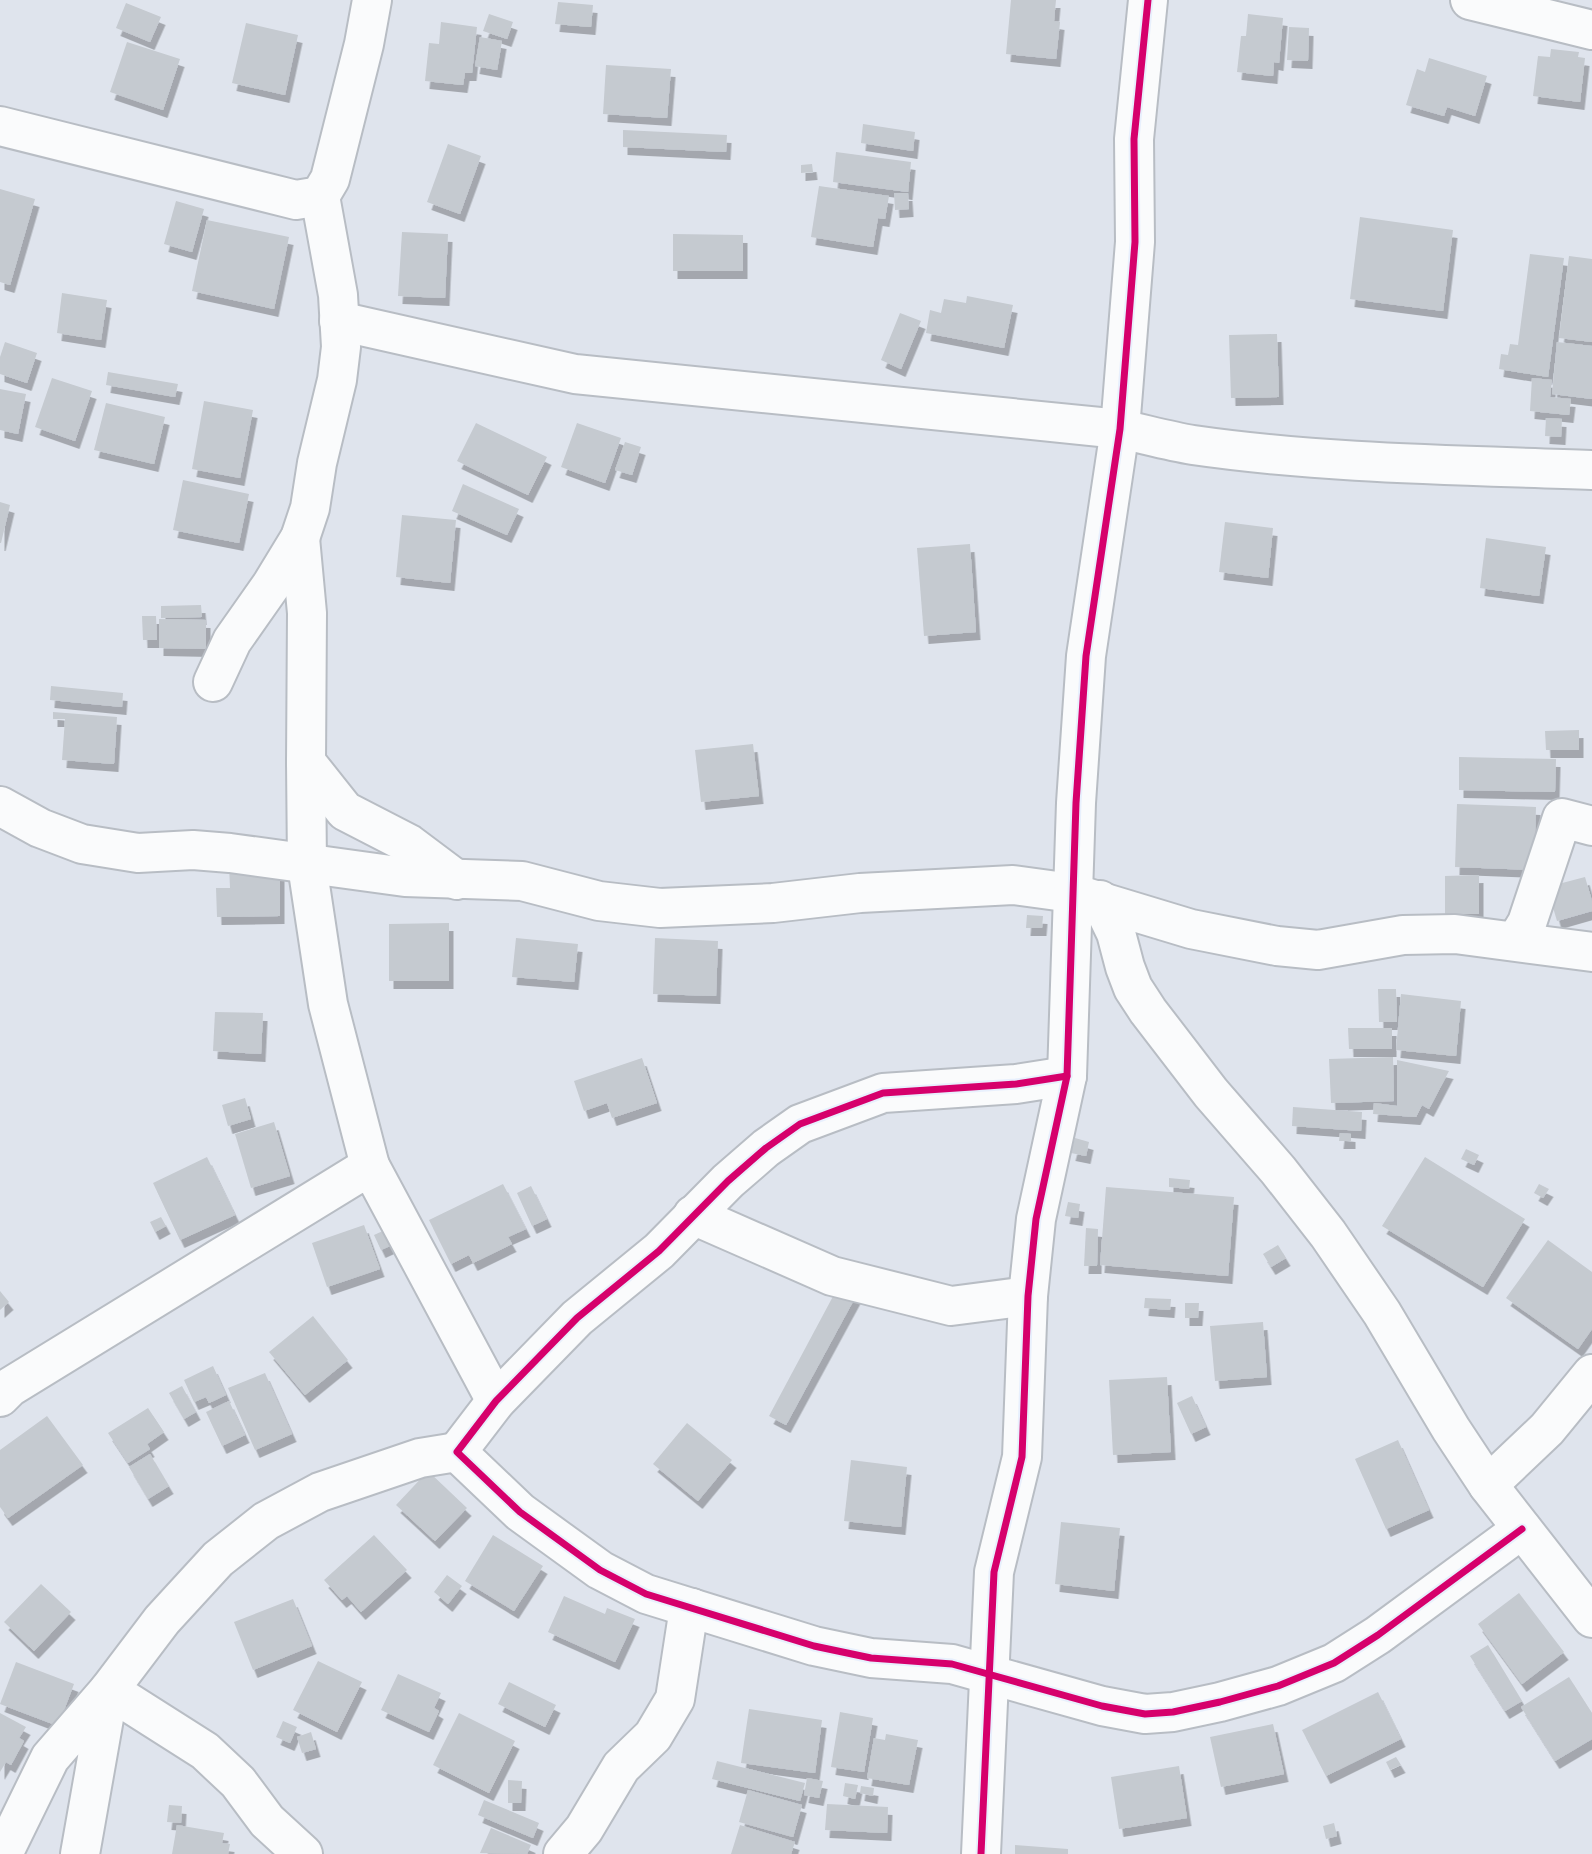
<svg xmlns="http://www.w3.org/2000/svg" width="1592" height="1854" font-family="Raleway,sans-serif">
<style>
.building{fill:#c5cad0;filter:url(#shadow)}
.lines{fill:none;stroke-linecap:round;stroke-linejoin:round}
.minor-casing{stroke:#b8bdc4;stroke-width:42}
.minor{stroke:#fafbfc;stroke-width:38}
.cycleway-casing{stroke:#e8f0fd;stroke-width:11}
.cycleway{stroke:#d6006c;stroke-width:7}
</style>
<defs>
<filter id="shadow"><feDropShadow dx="4.5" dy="8" stdDeviation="0" flood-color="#0004"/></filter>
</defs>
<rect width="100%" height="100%" fill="#dfe4ed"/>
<g class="building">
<polygon points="1011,0 1056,0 1054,21 1060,22 1056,59 1006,54"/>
<polygon points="558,2 593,5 591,27 555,24"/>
<polygon points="126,3 161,17 150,42 116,28"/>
<polygon points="489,14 513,22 507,39 483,31"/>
<polygon points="1248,14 1283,18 1279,63 1274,62 1273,76 1237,72 1241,36 1246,36"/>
<polygon points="441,22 477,27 472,73 465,73 463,85 425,81 429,43 439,44"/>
<polygon points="246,23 298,35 285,95 232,83"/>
<polygon points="1289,27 1309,28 1308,61 1287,60"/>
<polygon points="480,37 502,41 497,70 475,66"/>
<polygon points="127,42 180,59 163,110 110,92"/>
<polygon points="1551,49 1579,52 1578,57 1585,58 1580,102 1533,96 1538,56 1550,57"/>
<polygon points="1429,58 1487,76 1475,116 1447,107 1444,116 1406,105 1417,69 1425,72"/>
<polygon points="606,65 671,69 667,118 603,114"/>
<polygon points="863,124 915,132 913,151 861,143"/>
<polygon points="623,130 727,135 726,152 623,147"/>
<polygon points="448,144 481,156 460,214 427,202"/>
<polygon points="836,152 911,162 908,192 833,182"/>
<polygon points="812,164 813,172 801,173 801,165"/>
<polygon points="819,186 889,196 885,219 878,218 873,247 811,237"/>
<polygon points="0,189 35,199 10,285 0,282"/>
<polygon points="894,193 908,193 909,209 895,210"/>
<polygon points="176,201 204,209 192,252 164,244"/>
<polygon points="1360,217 1453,230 1443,311 1350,299"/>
<polygon points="207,220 289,237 274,309 192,291"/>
<polygon points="402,232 448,234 445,298 398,296"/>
<polygon points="673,234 743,235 743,271 673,271"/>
<polygon points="1530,254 1564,258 1548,377 1499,369 1501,354 1508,355 1510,344 1518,345"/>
<polygon points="1569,256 1592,259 1592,342 1559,338"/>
<polygon points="62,293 107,300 101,340 57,333"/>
<polygon points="967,296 1013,305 1004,348 926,333 930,310 941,313 944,299 966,303"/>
<polygon points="900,313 921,321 901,369 881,360"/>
<polygon points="1277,334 1279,397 1231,398 1229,335"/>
<polygon points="5,342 37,353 27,383 0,374 0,357"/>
<polygon points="1557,342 1592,346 1592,399 1552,394"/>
<polygon points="108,372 178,384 175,397 106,385"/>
<polygon points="52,378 92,391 75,441 35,427"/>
<polygon points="1532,378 1552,380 1550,397 1571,399 1569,415 1530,411"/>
<polygon points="0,389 26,394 18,434 0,430"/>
<polygon points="204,401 253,410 240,478 192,469"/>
<polygon points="106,403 165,417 154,464 94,450"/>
<polygon points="1546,418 1562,419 1561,437 1545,436"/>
<polygon points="476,423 547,457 528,495 457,461"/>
<polygon points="577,423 621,438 605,483 561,467"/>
<polygon points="625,442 641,447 632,475 615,470"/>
<polygon points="183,480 249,494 239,543 173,530"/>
<polygon points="463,484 519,509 507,535 452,511"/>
<polygon points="0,502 10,505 1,543 0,543"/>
<polygon points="402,515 456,520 450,583 396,577"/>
<polygon points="1225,522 1273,528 1268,578 1219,572"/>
<polygon points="1486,538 1546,547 1539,596 1480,588"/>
<polygon points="970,544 976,632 924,636 917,548"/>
<polygon points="201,605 202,617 161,618 161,606"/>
<polygon points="142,616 156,616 157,640 143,640"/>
<polygon points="159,619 206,620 206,649 159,648"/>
<polygon points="51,686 123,693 122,707 50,700"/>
<polygon points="53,712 117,717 114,764 62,760 65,719 53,719"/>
<polygon points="1579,730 1579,750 1546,750 1545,731"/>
<polygon points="753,744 759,796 701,802 695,750"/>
<polygon points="1459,757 1556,759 1555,792 1459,790"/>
<polygon points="1457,804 1536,807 1534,870 1455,867"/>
<polygon points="280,864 280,916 217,917 216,888 230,888 229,865"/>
<polygon points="1479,875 1479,914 1445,914 1445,876"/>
<polygon points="1585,877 1592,901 1592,911 1557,921 1547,887"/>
<polygon points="1027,915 1043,916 1042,928 1026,928"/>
<polygon points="449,923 449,981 389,981 389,924"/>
<polygon points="516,938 578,944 574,982 512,977"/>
<polygon points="655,938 718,941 716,996 653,994"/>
<polygon points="1378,989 1396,989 1397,1022 1379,1022"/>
<polygon points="1401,994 1461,1001 1456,1056 1396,1050"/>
<polygon points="215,1012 263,1013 261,1054 213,1051"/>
<polygon points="1348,1028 1392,1028 1392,1049 1349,1049"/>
<polygon points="1393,1057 1394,1101 1331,1103 1329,1059"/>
<polygon points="642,1058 657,1103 612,1118 607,1103 584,1111 574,1081"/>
<polygon points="1397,1060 1449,1071 1429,1109 1422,1105 1416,1117 1373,1114 1374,1103 1397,1106"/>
<polygon points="245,1098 251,1119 228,1126 222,1105"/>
<polygon points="1293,1107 1362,1112 1361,1131 1292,1126"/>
<polygon points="274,1122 290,1176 251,1188 235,1134"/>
<polygon points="1340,1133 1351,1134 1351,1141 1339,1141"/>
<polygon points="1075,1138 1089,1142 1086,1156 1071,1153"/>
<polygon points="1466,1149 1479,1155 1474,1165 1461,1159"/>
<polygon points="207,1157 235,1215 180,1240 153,1183"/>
<polygon points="1425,1157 1525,1219 1483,1287 1382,1226"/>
<polygon points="1169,1178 1190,1180 1189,1189 1169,1187"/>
<polygon points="503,1184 526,1229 508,1237 512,1244 473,1263 469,1255 451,1264 429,1220"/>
<polygon points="1539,1184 1549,1189 1543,1198 1534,1193"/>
<polygon points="531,1186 547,1219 532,1226 517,1193"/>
<polygon points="1106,1187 1234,1197 1228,1276 1100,1265"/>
<polygon points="1068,1202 1080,1204 1078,1218 1065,1216"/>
<polygon points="161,1217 166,1226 155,1232 150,1222"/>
<polygon points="364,1225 380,1269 327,1287 312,1243"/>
<polygon points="1086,1228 1098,1229 1097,1266 1084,1266"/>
<polygon points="385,1230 392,1245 381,1250 374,1235"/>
<polygon points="1548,1240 1592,1272 1592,1329 1578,1349 1506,1298"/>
<polygon points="1278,1245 1286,1258 1271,1267 1263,1254"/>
<polygon points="838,1287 856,1296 786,1425 769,1416"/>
<polygon points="0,1291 9,1302 0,1310"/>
<polygon points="1145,1298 1171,1299 1170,1310 1144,1308"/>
<polygon points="1185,1303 1199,1303 1198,1318 1185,1318"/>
<polygon points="313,1316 348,1360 305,1395 269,1352"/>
<polygon points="1263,1322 1267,1377 1215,1381 1210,1326"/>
<polygon points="213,1366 226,1395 209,1403 206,1397 194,1402 184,1380"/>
<polygon points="265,1373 292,1434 255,1450 228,1388"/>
<polygon points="1167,1377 1171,1452 1113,1455 1109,1380"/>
<polygon points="182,1386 196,1412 184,1419 169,1393"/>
<polygon points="1192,1396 1206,1427 1191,1434 1177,1403"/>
<polygon points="229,1401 245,1435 222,1446 206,1412"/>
<polygon points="148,1408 164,1432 147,1444 150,1449 128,1463 108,1433"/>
<polygon points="47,1416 83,1465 8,1518 0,1507 0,1450"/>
<polygon points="687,1423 732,1460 698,1501 653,1464"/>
<polygon points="1398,1440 1429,1510 1386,1529 1355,1459"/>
<polygon points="150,1454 169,1486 148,1499 129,1467"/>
<polygon points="851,1460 907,1467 901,1527 844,1521"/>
<polygon points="428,1471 467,1508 435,1541 396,1505"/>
<polygon points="1061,1522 1120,1528 1114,1591 1055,1584"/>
<polygon points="374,1535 407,1570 361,1612 347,1596 342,1600 324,1580"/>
<polygon points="493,1535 543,1566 514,1611 465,1581"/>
<polygon points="447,1575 462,1586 448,1604 434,1592"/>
<polygon points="41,1584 71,1612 34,1651 4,1622"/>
<polygon points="1519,1593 1564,1652 1522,1684 1478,1624"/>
<polygon points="564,1596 605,1614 607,1608 635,1619 615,1662 548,1632"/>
<polygon points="293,1599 312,1646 253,1670 234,1622"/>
<polygon points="1488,1645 1522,1701 1505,1711 1470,1656"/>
<polygon points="318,1661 362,1682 337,1732 293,1710"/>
<polygon points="16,1662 74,1684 58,1726 0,1704"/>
<polygon points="398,1674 441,1693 434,1708 439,1711 429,1732 381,1710"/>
<polygon points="1569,1677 1592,1713 1592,1739 1555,1761 1521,1707"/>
<polygon points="509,1682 556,1705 545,1727 498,1704"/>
<polygon points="1378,1692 1401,1739 1326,1776 1302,1730"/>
<polygon points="749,1709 822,1720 815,1773 741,1763"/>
<polygon points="840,1712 873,1718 864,1772 831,1767"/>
<polygon points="0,1713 26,1727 19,1738 24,1741 11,1765 6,1762 0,1772"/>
<polygon points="459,1713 515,1741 489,1793 433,1765"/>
<polygon points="283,1721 297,1727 290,1743 276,1737"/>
<polygon points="1273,1724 1284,1774 1221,1787 1210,1737"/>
<polygon points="311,1732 316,1749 302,1753 297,1737"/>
<polygon points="886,1734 918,1740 909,1785 867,1778 874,1738 885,1740"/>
<polygon points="1396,1757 1401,1765 1390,1770 1386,1762"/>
<polygon points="717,1761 805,1783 800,1801 712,1779"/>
<polygon points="1179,1766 1187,1818 1119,1829 1111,1777"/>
<polygon points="807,1778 823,1781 819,1798 804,1795"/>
<polygon points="508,1780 522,1781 521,1803 508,1803"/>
<polygon points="845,1783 858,1785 855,1799 843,1796"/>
<polygon points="861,1786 874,1788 873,1796 860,1793"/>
<polygon points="748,1790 802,1805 793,1837 739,1822"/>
<polygon points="484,1800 539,1823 533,1838 478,1815"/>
<polygon points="827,1804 888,1807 887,1833 825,1830"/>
<polygon points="169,1805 182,1806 181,1823 167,1822"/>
<polygon points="1334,1823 1337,1836 1326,1839 1323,1826"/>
<polygon points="177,1825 224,1833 222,1843 230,1844 228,1854 172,1854"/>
<polygon points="740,1825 795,1842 791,1854 731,1854"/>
<polygon points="491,1828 531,1845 527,1854 480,1853"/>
<polygon points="1015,1845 1068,1849 1068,1854 1015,1854"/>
</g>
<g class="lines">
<g class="minor-casing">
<g id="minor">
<polyline points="1470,0 1592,30"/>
<polyline points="0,126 296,200 320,196 330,179 364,44 372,0"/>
<path d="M339,321L575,374L1120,429C1144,434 1168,441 1193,445C1325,464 1459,465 1592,470"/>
<polyline points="300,538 307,613 306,762 345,811 409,844 457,880"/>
<polyline points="213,682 232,641 272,584 300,538 310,508 317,463 337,380 341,347 338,295 320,196"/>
<polyline points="306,762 307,865 328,1004 370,1166"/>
<polyline points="0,806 40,828 82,844 138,853 193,850 230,853 405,877 522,881 599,901 660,908 773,903 860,893 1013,885 1072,893 1191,929 1277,946 1318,950 1403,935 1455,934 1592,952"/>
<polyline points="1100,900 1116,933 1125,967 1133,988 1148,1011 1211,1093 1278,1170 1328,1234 1382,1313 1451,1429 1488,1485 1592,1618"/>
<polyline points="1516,941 1527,923 1562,818 1592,826"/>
<polyline points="1067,1076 1016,1084 883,1093 800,1124 766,1148 728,1181 659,1251 577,1318 496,1401 457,1452 520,1512 600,1570 646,1594 814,1646 871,1658 952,1664 1102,1706 1145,1714 1173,1712 1220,1702 1278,1686 1334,1663 1378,1635 1522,1529"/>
<polyline points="693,1215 832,1276 951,1306 1028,1296"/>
<polyline points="0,1397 10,1387 370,1166 496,1401"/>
<polyline points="1488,1485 1547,1429 1592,1374"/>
<polyline points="3,1854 50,1758 109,1690 80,1854"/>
<polyline points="303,1854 267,1821 238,1782 205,1751 109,1690 162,1620 218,1559 266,1521 320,1492 420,1458 457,1452"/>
<polyline points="563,1854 584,1829 621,1767 653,1736 675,1699 687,1621 692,1608"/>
<polyline points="981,1854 994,1572 1022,1457 1028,1296 1036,1219 1067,1076 1076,803 1086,656 1120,429 1135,242 1134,139 1148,0"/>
</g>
</g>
<use href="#minor" class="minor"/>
<g class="cycleway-casing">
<g id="cycleway">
<polyline points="1067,1076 1016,1084 883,1093 800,1124 766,1148 728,1181 659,1251 577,1318 496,1401 457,1452 520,1512 600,1570 646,1594 814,1646 871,1658 952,1664 1102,1706 1145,1714 1173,1712 1220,1702 1278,1686 1334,1663 1378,1635 1522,1529"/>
<polyline points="981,1854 994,1572 1022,1457 1028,1296 1036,1219 1067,1076 1076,803 1086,656 1120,429 1135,242 1134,139 1148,0"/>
</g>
</g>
<use href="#cycleway" class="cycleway"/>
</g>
</svg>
